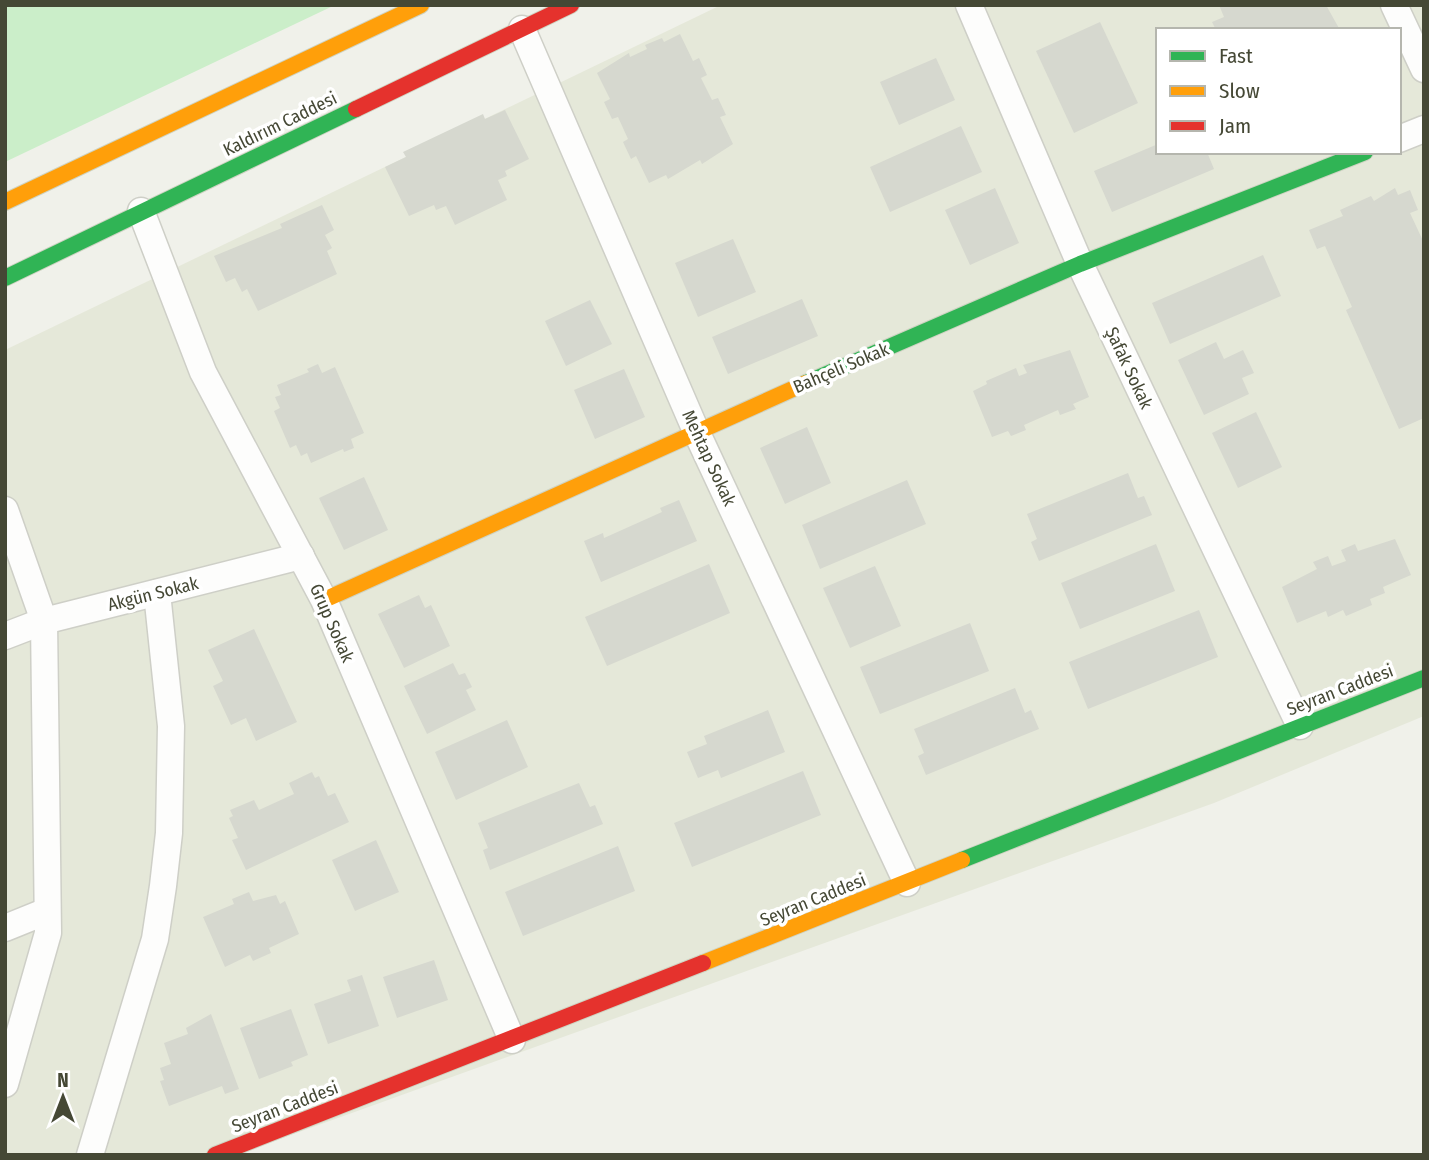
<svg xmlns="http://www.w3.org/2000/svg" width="1429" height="1160" font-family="'Fira Sans Condensed',sans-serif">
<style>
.residential{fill:#e5e8d9;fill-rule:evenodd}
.green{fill:#cbeec9}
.building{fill:#d6d8cf}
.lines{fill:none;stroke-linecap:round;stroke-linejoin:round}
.street-casing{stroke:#cecfc7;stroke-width:29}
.fast-casing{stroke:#ced3c2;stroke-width:18}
.slow-casing{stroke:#ced3c2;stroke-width:18}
.jam-casing{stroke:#ced3c2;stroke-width:18}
.street{stroke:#fdfdfc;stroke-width:26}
.fast{stroke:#30b455;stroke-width:16}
.slow{stroke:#ff9f0a;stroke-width:16}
.jam{stroke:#e5322d;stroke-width:16}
.labels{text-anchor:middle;stroke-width:7;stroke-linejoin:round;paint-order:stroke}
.street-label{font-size:18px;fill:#454835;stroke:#fff}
</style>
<rect width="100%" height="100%" fill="#f0f1ea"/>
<path class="residential" d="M721,5H1424V716L1214,803L235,1155H5V350ZM1158,30H1399V152H1158Z"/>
<polygon class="green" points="5,5 335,5 5,162"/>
<g class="building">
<polygon points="1219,5 1326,5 1340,30 1216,30 1212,22 1224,17"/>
<polygon points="1100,22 1138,103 1074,133 1036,51"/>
<polygon points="680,34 693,61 699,58 707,75 701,78 712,100 718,98 726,115 720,117 733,144 702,164 700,160 668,179 666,175 649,183 636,156 631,159 623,142 628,139 618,117 612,119 604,102 610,99 597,73 629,53 630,57 647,49 645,45 662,38 664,42"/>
<polygon points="936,58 955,100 899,125 880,82"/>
<polygon points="505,110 529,159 505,171 507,176 498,180 507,200 455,225 446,206 436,210 434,205 409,216 385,167 406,157 403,152 483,114 485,119"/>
<polygon points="961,126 982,172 890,212 870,167"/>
<polygon points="1158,144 1158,152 1207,152 1214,169 1112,212 1094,171"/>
<polygon points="995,188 1019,243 970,265 945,210"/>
<polygon points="1395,188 1398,195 1410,190 1418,210 1410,213 1424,243 1424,418 1399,429 1346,310 1352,307 1325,246 1317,249 1309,230 1343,216 1340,210 1371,196 1374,201"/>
<polygon points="322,205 334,230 325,235 332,248 327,251 337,274 258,311 247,289 242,292 235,278 226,282 214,256 282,228 280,224"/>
<polygon points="733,239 756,292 698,317 675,263"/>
<polygon points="1263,255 1281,296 1170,344 1152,303"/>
<polygon points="802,299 818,336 728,374 712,337"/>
<polygon points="590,300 612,344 566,366 545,321"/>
<polygon points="1216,342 1224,359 1243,350 1254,373 1242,378 1249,394 1204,415 1178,360"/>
<polygon points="1070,350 1089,397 1073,404 1076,409 1060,415 1058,410 1024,425 1026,430 1011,436 1008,431 992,437 973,391 987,384 986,381 1016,368 1019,376 1027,373 1023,365"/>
<polygon points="318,364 322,373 335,367 364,433 351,439 354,448 344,452 343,449 311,463 307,453 301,456 296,445 290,448 274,411 280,408 275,397 281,395 277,385 309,372 307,369"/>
<polygon points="624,369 645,417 595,439 574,390"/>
<polygon points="1256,412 1282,467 1238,488 1212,433"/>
<polygon points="807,427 831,483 785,504 760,448"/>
<polygon points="1128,473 1138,498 1144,496 1152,515 1039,561 1031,542 1037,539 1027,514"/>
<polygon points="364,477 388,530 344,550 319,498"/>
<polygon points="907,480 926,524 820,569 802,525"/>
<polygon points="679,500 697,541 601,582 584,541 603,533 604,538 662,512 660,508"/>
<polygon points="1395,539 1411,575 1383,587 1385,593 1370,599 1372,605 1346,616 1343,610 1328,617 1326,611 1297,623 1282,587 1317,569 1313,562 1328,556 1332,566 1346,561 1341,550 1355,544 1358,551"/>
<polygon points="1156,544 1175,591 1080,629 1061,583"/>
<polygon points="709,564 730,613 607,666 585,617"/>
<polygon points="875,566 901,626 850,648 823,588"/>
<polygon points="419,595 425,608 431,605 450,646 404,668 378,614"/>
<polygon points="1199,610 1218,657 1088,709 1069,662"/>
<polygon points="970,623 989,671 880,714 860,667"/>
<polygon points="254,629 297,722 256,741 246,718 231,725 213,686 223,681 208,650"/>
<polygon points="453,663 459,675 465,673 472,687 466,690 476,710 427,734 404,686"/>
<polygon points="1015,688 1025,713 1031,710 1039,729 926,775 918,756 924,753 914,729"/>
<polygon points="768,710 785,752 721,778 718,770 698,778 687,752 707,744 704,736"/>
<polygon points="507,720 528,767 456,800 435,752"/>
<polygon points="803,771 821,815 692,867 674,823"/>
<polygon points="312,772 315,778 319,776 328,796 335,793 349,822 246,870 232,840 238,838 229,818 233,816 230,810 254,800 259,810 294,794 289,783"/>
<polygon points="579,783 590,807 595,805 603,824 490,870 483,850 488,848 478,823"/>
<polygon points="376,840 399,892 355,911 332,860"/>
<polygon points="618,846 635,891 523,936 505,892"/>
<polygon points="249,892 253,901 276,895 280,904 285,901 299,934 269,948 271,953 253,961 250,955 225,967 203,917 234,904 232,899"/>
<polygon points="434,960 448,1000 397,1018 383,977"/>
<polygon points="362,975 379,1026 328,1044 314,1004 351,991 347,980"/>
<polygon points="291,1009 308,1055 291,1062 293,1066 259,1079 240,1028"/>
<polygon points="211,1014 239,1089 225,1094 222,1086 169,1106 160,1081 164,1080 160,1068 171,1064 164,1043 188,1034 186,1028"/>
</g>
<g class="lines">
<g class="street-casing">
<g id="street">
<polyline points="969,5 1080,264 1300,726"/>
<polyline points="1394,5 1424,69"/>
<polyline points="522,29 696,431 907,883"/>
<polyline points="1399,139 1424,129"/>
<polyline points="141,211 203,372 324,600 512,1040"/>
<polyline points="5,510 44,621 48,933 5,1084"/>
<polyline points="5,636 44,621 301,556"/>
<polyline points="5,928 47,911"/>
<polyline points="90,1155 155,939 163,886 169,833 171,726 157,593"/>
</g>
</g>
<g class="fast-casing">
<g id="fast">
<polyline points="5,278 356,109"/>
<polyline points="806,383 1080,264 1365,152"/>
<polyline points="962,860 1424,678"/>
</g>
</g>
<g class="slow-casing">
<g id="slow">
<polyline points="5,202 421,5"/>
<polyline points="324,600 806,383"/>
<polyline points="703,963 962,860"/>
</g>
</g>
<g class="jam-casing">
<g id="jam">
<polyline points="356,109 571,5"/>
<polyline points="215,1155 703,963"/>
</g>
</g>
<use href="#street" class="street"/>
<use href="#fast" class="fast"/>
<use href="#slow" class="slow"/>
<use href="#jam" class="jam"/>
</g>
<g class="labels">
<g class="street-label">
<text transform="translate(280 124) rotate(-26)" y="6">Kaldırım Caddesi</text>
<text transform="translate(841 368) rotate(-23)" y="6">Bahçeli Sokak</text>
<text transform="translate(1129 368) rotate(65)" y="6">Şafak Sokak</text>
<text transform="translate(709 458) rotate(65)" y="6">Mehtap Sokak</text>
<text transform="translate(153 594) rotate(-14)" y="6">Akgün Sokak</text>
<text transform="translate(332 623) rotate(66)" y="6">Grup Sokak</text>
<text transform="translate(1340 690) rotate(-21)" y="6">Seyran Caddesi</text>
<text transform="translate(813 900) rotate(-22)" y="6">Seyran Caddesi</text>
<text transform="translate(285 1107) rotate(-21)" y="6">Seyran Caddesi</text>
</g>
</g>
<rect width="1429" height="1160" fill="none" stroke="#454835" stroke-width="14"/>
<rect x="1156" y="28" width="245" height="126" fill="#ffffff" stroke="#b5b6ae" stroke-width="2"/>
<rect x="1170" y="51" width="35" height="10" fill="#30b455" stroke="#b5b6ae" stroke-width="2"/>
<text x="1219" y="63" font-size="21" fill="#454835">Fast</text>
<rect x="1170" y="86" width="35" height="10" fill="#ff9f0a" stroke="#b5b6ae" stroke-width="2"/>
<text x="1219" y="98" font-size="21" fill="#454835">Slow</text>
<rect x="1170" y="121" width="35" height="10" fill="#e5322d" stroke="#b5b6ae" stroke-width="2"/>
<text x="1219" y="133" font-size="21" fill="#454835">Jam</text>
<g transform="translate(63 1097)" stroke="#ffffff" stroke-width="5" paint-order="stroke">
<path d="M0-5L12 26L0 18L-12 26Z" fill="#454835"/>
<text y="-10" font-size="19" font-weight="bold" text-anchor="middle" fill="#454835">N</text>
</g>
</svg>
